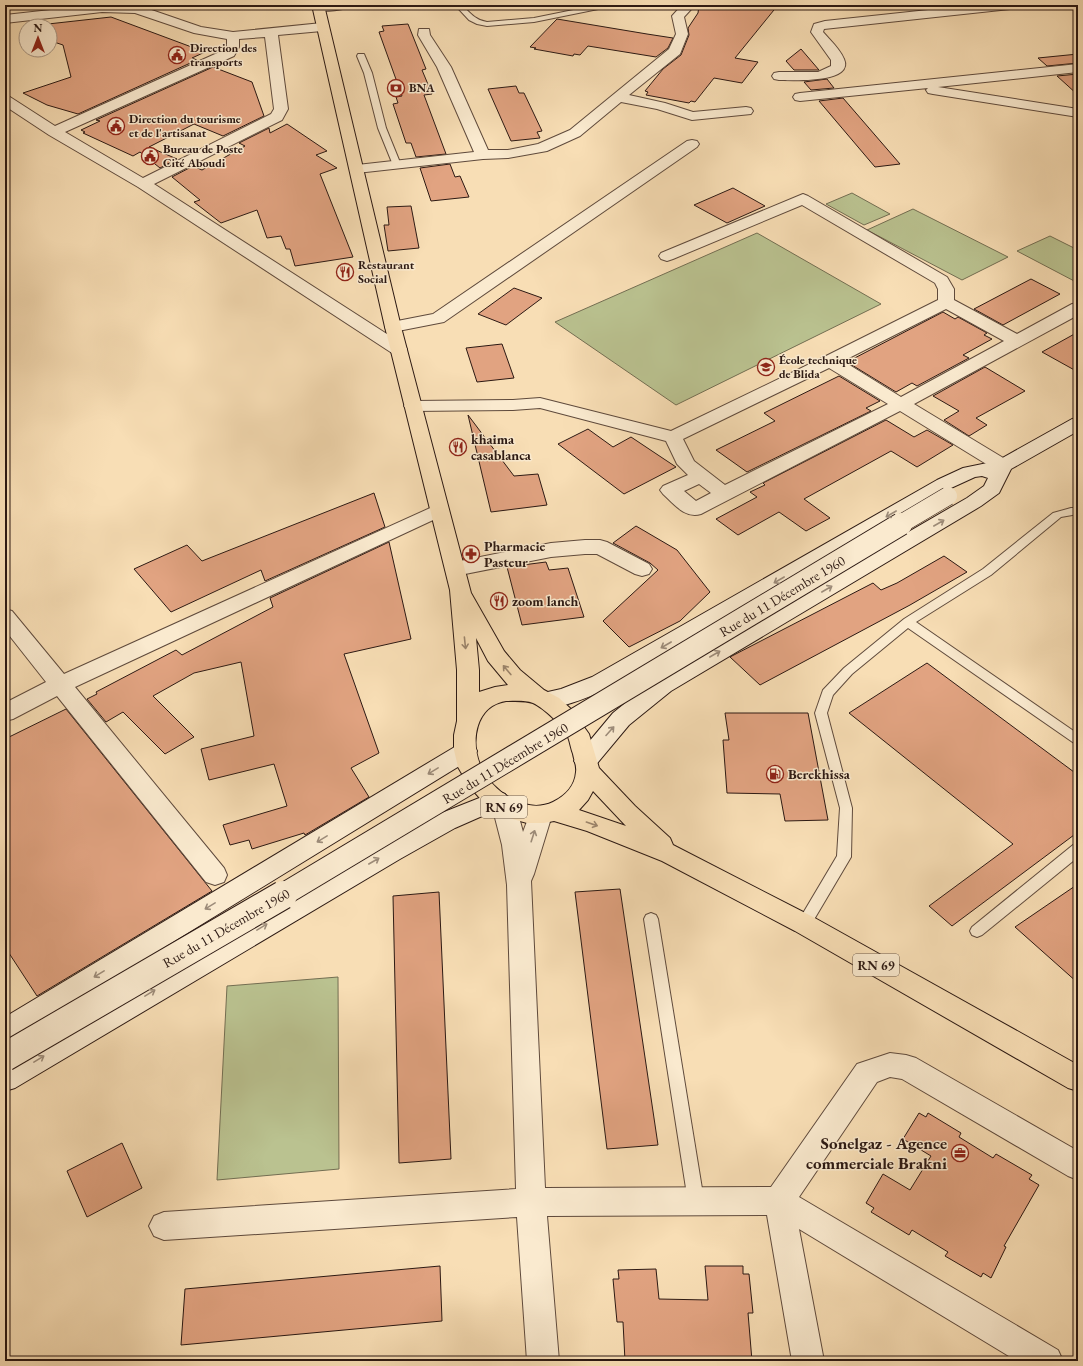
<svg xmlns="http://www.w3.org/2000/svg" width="1083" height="1366" font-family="'EB Garamond',serif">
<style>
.green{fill:#bac290;stroke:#736e52}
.building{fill:#e1a381;stroke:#2c1913}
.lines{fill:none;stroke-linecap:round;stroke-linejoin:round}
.lane-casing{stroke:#5f4a3c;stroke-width:2}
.street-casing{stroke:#5f4a3c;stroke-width:2}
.secondary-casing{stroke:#2c1913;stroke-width:2}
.primary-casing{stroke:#2c1913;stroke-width:2}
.lane{fill:#faeacf;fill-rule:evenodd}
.street{fill:#faeacf;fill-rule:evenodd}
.secondary{fill:#faeacf;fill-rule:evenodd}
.primary{fill:#f8deb5;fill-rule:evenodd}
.secondary-bridge-far2-casing{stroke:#2c1913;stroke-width:19;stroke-linecap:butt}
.secondary-bridge-far1-casing{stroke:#2c1913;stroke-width:24;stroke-linecap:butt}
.secondary-bridge-casing{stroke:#2c1913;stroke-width:30;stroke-linecap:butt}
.secondary-bridge-far2{stroke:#faeacf;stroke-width:18}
.secondary-bridge-far1{stroke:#faeacf;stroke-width:22}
.secondary-bridge{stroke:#faeacf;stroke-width:28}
.oneway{stroke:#9d8c7a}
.oneway2{stroke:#9c856c}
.labels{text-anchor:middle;stroke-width:3;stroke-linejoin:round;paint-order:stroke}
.far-poi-label{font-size:12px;font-weight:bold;fill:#2c1913;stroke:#faeacf;text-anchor:start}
.shield{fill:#faeacf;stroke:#6a584b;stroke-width:1}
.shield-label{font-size:13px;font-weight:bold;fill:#2c1913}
.poi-label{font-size:14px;font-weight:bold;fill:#2c1913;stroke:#faeacf;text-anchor:start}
.street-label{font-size:14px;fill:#2c1913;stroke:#faeacf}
.near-poi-label{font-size:17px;font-weight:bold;fill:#2c1913;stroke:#faeacf;text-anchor:end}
</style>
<rect width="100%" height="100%" fill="#f8deb5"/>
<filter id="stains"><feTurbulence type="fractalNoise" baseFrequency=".005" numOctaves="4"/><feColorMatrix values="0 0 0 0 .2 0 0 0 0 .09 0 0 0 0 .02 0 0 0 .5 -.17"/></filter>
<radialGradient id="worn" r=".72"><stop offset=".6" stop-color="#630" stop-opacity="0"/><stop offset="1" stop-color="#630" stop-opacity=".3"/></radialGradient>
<g class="green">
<polygon points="852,193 890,214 864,225 826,204"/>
<polygon points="913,209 1008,257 962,280 867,230"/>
<polygon points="757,233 881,304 676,405 555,322"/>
<polygon points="1050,236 1078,250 1078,283 1017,251"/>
<polygon points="338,977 339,1169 217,1180 227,986"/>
</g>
<g class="building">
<polygon points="699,5 778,5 735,58 758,62 742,83 714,78 695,102 691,101 689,103 646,95 648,92 645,91 663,69 681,55 689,35 688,28 698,13"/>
<polygon points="111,17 205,52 192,58 197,60 78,114 47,105 23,93 71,77 63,45 51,41 50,26 48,24"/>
<polygon points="557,19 647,34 673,38 668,48 656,57 588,46 580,55 574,54 573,56 534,49 536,48 530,47"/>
<polygon points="408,24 426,69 422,70 432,94 424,95 446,154 416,157 411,143 406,143 393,104 398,103 396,97 402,96 379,32 384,31 382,26"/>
<polygon points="801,49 819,70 794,70 786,61"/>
<polygon points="1078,54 1078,63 1047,66 1038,58"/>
<polygon points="213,67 252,82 264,116 223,136 194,124 149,147 177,159 160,168 140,152 133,156 83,133 85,132 81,130 100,121 96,120"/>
<polygon points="1078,74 1078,95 1057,76"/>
<polygon points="827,79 834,88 811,90 804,82"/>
<polygon points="516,86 519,93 524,93 542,131 537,132 540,138 511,141 488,89"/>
<polygon points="843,98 900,164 875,167 819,101"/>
<polygon points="287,124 327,151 316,155 337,168 320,174 353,257 295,266 290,249 286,249 281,236 267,238 257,210 221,223 194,202 200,200 172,177 193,166 202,170 245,146 239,143 269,128 270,133"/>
<polygon points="450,164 455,177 460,176 469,197 431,201 420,168"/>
<polygon points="733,188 765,206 727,223 694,205"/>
<polygon points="411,206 419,248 388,251 384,225 389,225 387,207"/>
<polygon points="1031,279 1060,294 1003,325 974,309"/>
<polygon points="514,288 542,298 506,325 478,314"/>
<polygon points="943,312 955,319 958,317 987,333 984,335 992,339 963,355 969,358 917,386 912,383 896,392 847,362"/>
<polygon points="1078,332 1078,372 1042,352"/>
<polygon points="502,344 514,378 477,382 466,348"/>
<polygon points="985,367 1025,391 976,418 987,425 969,436 944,420 959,411 933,396"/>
<polygon points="839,376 880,401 866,408 871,411 747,472 716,450 775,421 764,413"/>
<polygon points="468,415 514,476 538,474 547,505 491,512"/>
<polygon points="886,420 914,437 927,430 953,445 917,467 891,451 804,499 830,518 806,531 779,512 738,535 716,519 757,497 750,492 765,485 763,483"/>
<polygon points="588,429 613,447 631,437 676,467 624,494 558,444"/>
<polygon points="374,493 385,527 265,581 261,570 171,612 134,569 187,545 202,561"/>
<polygon points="636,526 677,550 710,592 680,621 629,647 603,621 658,570 650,563 613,543"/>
<polygon points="389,542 411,639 344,654 379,753 351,768 369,797 305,835 304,833 252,849 249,840 230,845 223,825 287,806 274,764 209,780 201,749 254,736 241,662 194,673 153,696 194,737 165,754 123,712 106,722 87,699 97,694 96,692 176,650 182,655 273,607 270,598"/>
<polygon points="944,556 967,572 910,605 760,685 730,657 873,583 881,590 897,583"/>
<polygon points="546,562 549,570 568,568 584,617 522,625 507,567"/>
<polygon points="927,663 1078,775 1078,832 952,926 929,906 1013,844 849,713"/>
<polygon points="66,709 212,891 37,996 5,947 5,739"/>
<polygon points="725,713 808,713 828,820 785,821 780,794 727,793 723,740 729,740"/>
<polygon points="1078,884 1078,983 1015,927"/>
<polygon points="620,889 658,1145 607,1149 575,892"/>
<polygon points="439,892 451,1159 399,1163 393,896"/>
<polygon points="919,1113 926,1117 928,1113 961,1133 959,1137 993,1158 996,1154 1032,1175 1029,1179 1039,1185 1004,1246 1006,1247 991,1278 983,1273 981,1277 945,1256 948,1252 912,1230 909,1235 871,1212 874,1208 866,1203 883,1174 910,1190 931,1156 903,1139"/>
<polygon points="122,1143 142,1188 87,1217 67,1171"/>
<polygon points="440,1266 442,1321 181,1345 185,1289"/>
<polygon points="705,1266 743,1266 743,1274 749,1274 753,1313 748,1313 752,1361 625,1361 623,1322 617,1322 613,1279 619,1279 618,1270 656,1269 659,1299 708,1300"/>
</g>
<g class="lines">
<g class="lane-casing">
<g id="lane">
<path d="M455,5H462C470,13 475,20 487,22L534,18L598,5H611L608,7L534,22L487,26L477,24L469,20Z"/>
<polygon points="358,54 364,54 372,73 386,128 401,165 400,167 394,167 393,165 378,128 364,73 357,56"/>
<polygon points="1071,508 1078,508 1078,514 1061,517 991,575 916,622 1078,734 1078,745 1074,743 908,628 852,674 833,695 827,713 852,808 851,857 809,928 804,930 799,928 797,924 799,920 837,856 840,808 815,713 823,690 844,668 904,619 983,569 1053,513"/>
<polygon points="1078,844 1078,857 982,935 977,937 972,935 970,931 972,927 1073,845"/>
<polygon points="651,913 656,915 658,919 704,1201 702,1206 696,1209 690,1206 688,1201 644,919 646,915"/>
</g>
</g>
<g class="street-casing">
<g id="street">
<path d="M96,5H137L201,27L233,32L322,23L326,24L328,27L326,30L322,31L278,35L288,109L282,120L154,184L404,345L407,349L404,353L398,354L392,353L138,187L49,135L5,106V96L10,97L55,126L224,50L227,47V39L194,33L135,13L102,12L5,23V15ZM265,37L274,109L271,114L143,178L65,132L234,56L239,47V39Z"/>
<path d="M313,5H350L348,8C338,10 324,12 314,10L312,7Z"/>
<polygon points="682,5 695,5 684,17 688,34 680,54 629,95 665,103 693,112 746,107 751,108 753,111 751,114 692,120 657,109 621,102 580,136 547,151 508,158 483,159 357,173 352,172 350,169 352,166 357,165 474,152 437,67 418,35 419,29 429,29 430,35 451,67 488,150 508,150 538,144 570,130 669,49 676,34 672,16"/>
<path d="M975,5H1016L1014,8L1010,9L824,29L823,32C830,40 840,49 844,59C855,84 790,80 779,80L774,79L772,76L774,73L779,72H818L831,66V60L811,32L814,24L825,21Z"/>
<polygon points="1078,64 1078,72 938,87 1078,109 1078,117 933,94 928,93 926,90 928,88 800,101 795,100 793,97 795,94 800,93"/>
<polygon points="692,140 697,141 699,144 697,147 444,322 393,332 387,331 385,327 387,323 433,314 687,141"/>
<path d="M803,194L808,196L947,277L954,289V300L1017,334L1072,304L1078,303V315L914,404L1010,462L1012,466L1010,470L1003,472L996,470L900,411L701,514C685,519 674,504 663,494L660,490L663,486L688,475L677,464L666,441L540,408L513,410L413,411L407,410L404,406L407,402L413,401L513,400L540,398L671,431L824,357L938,300V289L935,283L802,205L673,259L667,261L661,259L659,256L661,253ZM946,309L1004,341L901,397L843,361ZM829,368L888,404L725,485L694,461L683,439ZM699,484L711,493L696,501L684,491Z"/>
<polygon points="439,504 446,506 449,510 446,514 75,687 224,868 227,875 224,882 215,885 206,882 57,696 13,719 5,721 5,703 46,682 5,630 5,609 12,611 64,674"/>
<polygon points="585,540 600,540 607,542 649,564 652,569 649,574 642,576 635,574 597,554 585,554 551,557 455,576 448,574 445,569 448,564 455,562 551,543"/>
<polygon points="504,797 512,799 516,806 523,832 532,808 540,806 548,808 552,815 534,874 531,881 545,1188 771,1187 857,1064 890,1053 906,1055 916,1058 1078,1151 1078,1180 1068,1176 902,1079 890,1077 877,1082 799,1197 1058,1350 1063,1361 1017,1361 799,1229 824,1361 792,1361 767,1215 547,1216 559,1361 527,1361 517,1217 164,1240 154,1236 149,1226 154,1216 164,1212 516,1189 507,885 502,845 492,806 496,799"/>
</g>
</g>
<g class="secondary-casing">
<g id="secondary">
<path d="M1078,418V431L1011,469L999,493L981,506L671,691L629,725L594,767L586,770L578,767L574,761L578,755L613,713L655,679L967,498L984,486L988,478L982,476L975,477L951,488L608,689C589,696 558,712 539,706L536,700L539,694L561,689L592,677L937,480L963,468L997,461L1072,419Z"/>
<polygon points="466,742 474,745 477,751 474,757 15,1039 5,1043 5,1017 458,745"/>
<polygon points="497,791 505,794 509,800 505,806 455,828 400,859 15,1088 5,1091 5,1065 382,845 439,814"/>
</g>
</g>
<g class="primary-casing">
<path id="primary" d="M312,5H324L401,327L471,593L504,651L520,670L544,690L559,698L572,710L589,734L599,768L635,806L670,838L673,845L813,917L1078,1065V1091L1068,1088L795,931L662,861L587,831L554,821L544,823H527L502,816L486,805L469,786L458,767L454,750V735L457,721V670L450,590L385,327ZM476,638L488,661L508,685L495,687L479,692V670ZM506,701C515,701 525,700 533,703C544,708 563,726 568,737C570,742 571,749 573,754C574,760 577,766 576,772C575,786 565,796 553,802C526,815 493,792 481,767C470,742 475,706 506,701ZM593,791L626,826L579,810L588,800Z"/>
</g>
<use href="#lane" class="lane"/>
<use href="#street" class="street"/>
<use href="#secondary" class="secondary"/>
<use href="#primary" class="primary"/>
<g class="secondary-bridge-far2-casing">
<polyline id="secondary-bridge-far2" points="899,525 948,496"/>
</g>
<g class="secondary-bridge-far1-casing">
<polyline id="secondary-bridge-far1" points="281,896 901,524"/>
</g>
<g class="secondary-bridge-casing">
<polyline id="secondary-bridge" points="5,1057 283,895"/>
</g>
<use href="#secondary-bridge-far2" class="secondary-bridge-far2"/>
<use href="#secondary-bridge-far1" class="secondary-bridge-far1"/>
<use href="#secondary-bridge" class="secondary-bridge"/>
</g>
<defs><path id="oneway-shaft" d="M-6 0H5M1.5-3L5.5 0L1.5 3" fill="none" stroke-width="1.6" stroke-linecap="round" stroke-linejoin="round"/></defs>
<g class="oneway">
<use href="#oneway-shaft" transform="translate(891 514) rotate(150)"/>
<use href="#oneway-shaft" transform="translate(939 523) rotate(-30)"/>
<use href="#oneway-shaft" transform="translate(779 580) rotate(150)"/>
<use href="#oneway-shaft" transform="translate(827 589) rotate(-30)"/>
<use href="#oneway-shaft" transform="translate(666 645) rotate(150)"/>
<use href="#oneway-shaft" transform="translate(715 654) rotate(-30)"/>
<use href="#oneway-shaft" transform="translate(610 731) rotate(-48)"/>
<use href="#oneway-shaft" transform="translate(433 771) rotate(149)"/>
<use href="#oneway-shaft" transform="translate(533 836) rotate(-72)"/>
<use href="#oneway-shaft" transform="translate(322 839) rotate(149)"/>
<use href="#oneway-shaft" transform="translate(374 861) rotate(-30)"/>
<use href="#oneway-shaft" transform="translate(210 906) rotate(149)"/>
<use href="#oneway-shaft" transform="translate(262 927) rotate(-31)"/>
<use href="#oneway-shaft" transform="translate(99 974) rotate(149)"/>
<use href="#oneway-shaft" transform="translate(150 993) rotate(-31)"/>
<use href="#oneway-shaft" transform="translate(39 1059) rotate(-31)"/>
</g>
<g class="oneway2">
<use href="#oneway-shaft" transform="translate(465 643) rotate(84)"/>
<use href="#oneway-shaft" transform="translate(507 670) rotate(-130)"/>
<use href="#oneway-shaft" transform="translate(592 824) rotate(19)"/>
</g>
<defs>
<g id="civic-ring" transform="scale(0.9)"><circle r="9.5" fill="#faeacf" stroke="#8f2418" stroke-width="1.5"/><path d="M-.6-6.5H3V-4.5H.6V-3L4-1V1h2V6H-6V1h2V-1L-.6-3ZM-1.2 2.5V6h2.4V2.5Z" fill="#8f2418"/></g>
<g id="bank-ring" transform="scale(0.9)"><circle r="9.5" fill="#faeacf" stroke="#8f2418" stroke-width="1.5"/><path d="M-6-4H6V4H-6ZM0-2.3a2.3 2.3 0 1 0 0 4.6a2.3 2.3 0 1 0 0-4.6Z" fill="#8f2418"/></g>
<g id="restaurant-ring" transform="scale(0.9)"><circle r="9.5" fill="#faeacf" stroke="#8f2418" stroke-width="1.5"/><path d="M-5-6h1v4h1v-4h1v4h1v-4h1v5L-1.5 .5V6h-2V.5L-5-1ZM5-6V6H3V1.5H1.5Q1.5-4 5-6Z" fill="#8f2418"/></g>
<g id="university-ring" transform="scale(0.9)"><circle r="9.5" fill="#faeacf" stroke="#8f2418" stroke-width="1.5"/><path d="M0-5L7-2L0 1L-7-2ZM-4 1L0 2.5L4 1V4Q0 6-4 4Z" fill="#8f2418"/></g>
<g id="pharmacy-ring" transform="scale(0.9)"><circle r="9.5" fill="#faeacf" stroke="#8f2418" stroke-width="1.5"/><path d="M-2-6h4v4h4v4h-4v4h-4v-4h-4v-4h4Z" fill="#8f2418"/></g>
<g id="fuel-ring" transform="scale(0.9)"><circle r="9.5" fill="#faeacf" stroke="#8f2418" stroke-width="1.5"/><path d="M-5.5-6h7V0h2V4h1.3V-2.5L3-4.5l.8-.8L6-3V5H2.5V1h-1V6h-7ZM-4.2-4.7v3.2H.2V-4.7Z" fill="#8f2418"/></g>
<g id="office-ring" transform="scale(0.9)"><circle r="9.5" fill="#faeacf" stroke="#8f2418" stroke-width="1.5"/><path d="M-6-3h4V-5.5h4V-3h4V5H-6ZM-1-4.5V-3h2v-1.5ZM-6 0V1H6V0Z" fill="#8f2418"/></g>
</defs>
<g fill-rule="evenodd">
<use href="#civic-ring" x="177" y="55"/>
<use href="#bank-ring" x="396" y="88"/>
<use href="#civic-ring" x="116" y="126"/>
<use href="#civic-ring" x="150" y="156"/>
<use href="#restaurant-ring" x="345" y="272"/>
<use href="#university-ring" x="766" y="367"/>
<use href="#restaurant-ring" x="458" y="447"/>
<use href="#pharmacy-ring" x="471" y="554"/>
<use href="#restaurant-ring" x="499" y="601"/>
<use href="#fuel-ring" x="775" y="774"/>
<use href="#office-ring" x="960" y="1153"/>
</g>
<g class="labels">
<g class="far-poi-label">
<text x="190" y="52">Direction des<tspan x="190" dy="14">transports</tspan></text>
<text x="409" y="92">BNA</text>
<text x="129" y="123">Direction du tourisme<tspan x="129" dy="14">et de l'artisanat</tspan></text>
<text x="163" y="153">Bureau de Poste<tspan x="163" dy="14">Cité Aboudi</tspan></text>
<text x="358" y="269">Restaurant<tspan x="358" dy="14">Social</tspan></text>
<text x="779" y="364">École technique<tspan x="779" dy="14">de Blida</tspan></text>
</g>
<g class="shield">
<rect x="481" y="796" width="46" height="22" rx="3"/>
<rect x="853" y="954" width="46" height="22" rx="3"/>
</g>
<g class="shield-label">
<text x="504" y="812">RN 69</text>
<text x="876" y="970">RN 69</text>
</g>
<g class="poi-label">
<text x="471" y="444">khaima<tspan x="471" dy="16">casablanca</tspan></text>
<text x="484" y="551">Pharmacie<tspan x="484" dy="16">Pasteur</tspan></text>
<text x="512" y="606">zoom lanch</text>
<text x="788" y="779">Berekhissa</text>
</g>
<g class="street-label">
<text transform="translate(782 596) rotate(-31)" y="5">Rue du 11 Décembre 1960</text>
<text transform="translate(505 763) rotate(-31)" y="5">Rue du 11 Décembre 1960</text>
<text transform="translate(226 928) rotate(-30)" y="5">Rue du 11 Décembre 1960</text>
</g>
<g class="near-poi-label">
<text x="947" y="1149">Sonelgaz - Agence<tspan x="947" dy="20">commerciale Brakni</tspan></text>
</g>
</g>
<rect width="1083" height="1366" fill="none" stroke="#f8deb5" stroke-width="20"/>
<rect x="6" y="6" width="1071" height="1354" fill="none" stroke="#2c1913" stroke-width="2"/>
<rect x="10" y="10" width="1063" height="1346" fill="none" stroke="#2c1913"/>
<g transform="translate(38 38)"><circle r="19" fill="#faeacf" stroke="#a89684"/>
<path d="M0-3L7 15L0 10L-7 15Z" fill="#8f2418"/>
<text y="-6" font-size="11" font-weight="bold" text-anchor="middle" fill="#2c1913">N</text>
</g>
<rect width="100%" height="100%" filter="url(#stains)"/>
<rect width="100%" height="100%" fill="url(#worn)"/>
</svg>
